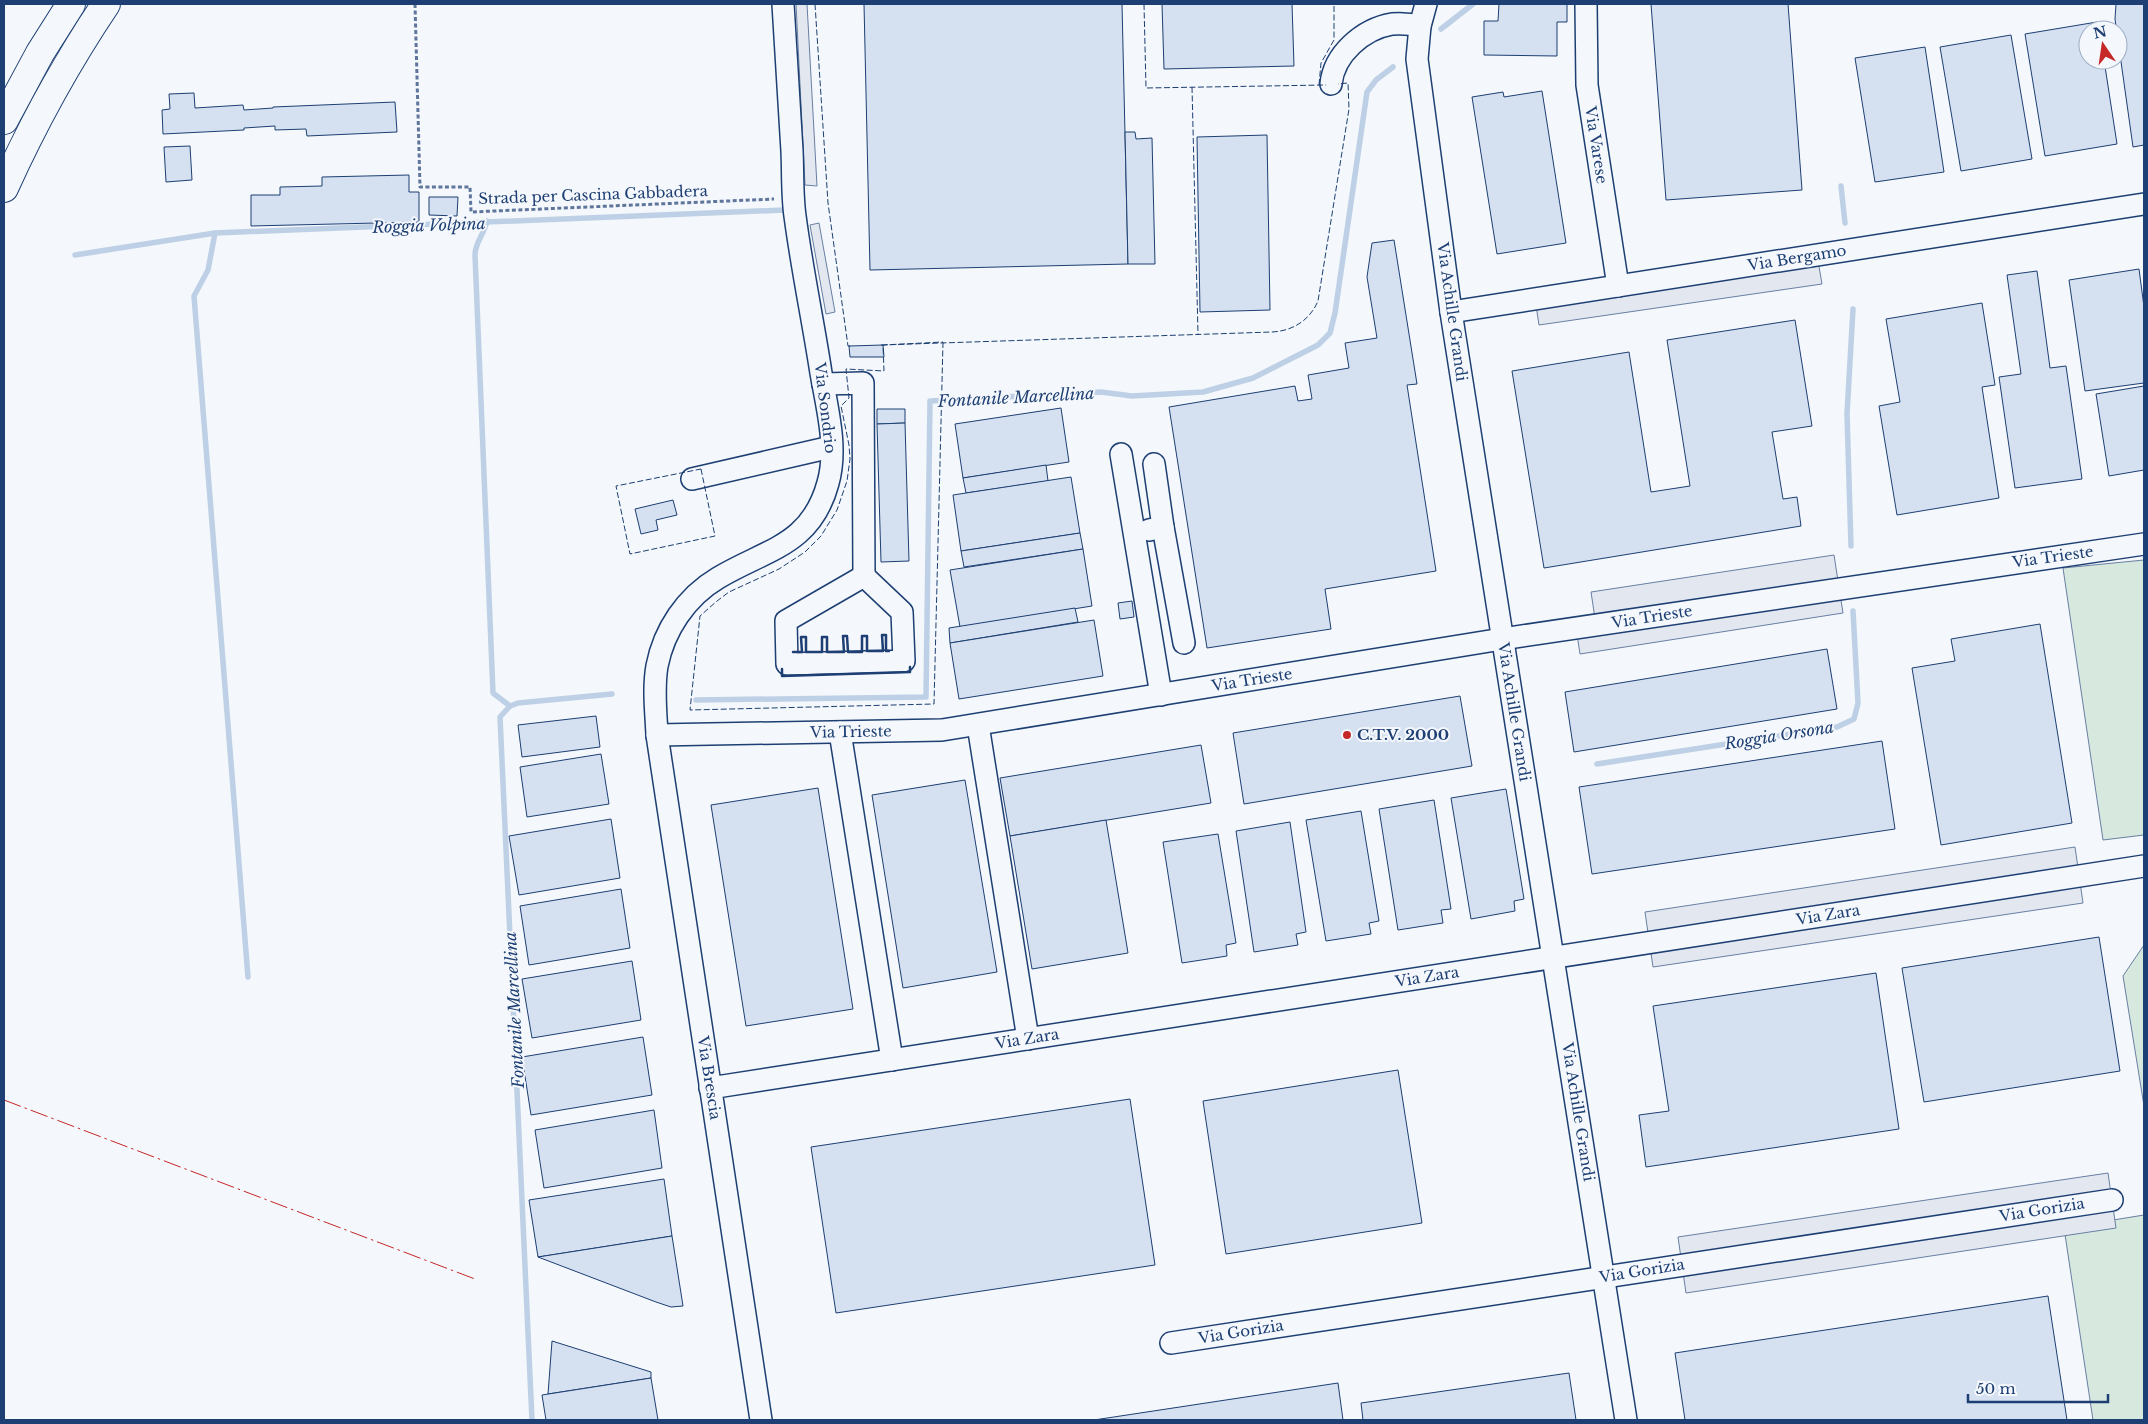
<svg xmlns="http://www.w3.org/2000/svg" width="2148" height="1424" font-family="'Libre Baskerville',serif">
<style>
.green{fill:#d7e8df;stroke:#687fa3}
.parking{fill:#e3e8f0;stroke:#687fa3}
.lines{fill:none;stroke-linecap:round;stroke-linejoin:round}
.stream{stroke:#bed0e5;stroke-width:5.5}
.building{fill:#d5e0f0;stroke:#1d3f73}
.minor-casing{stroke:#1d3f73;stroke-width:24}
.highway-casing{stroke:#1d3f73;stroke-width:30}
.path{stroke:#5e769c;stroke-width:3;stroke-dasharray:4 2.5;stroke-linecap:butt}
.minor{stroke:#f4f7fb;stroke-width:21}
.highway{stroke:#f4f7fb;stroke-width:28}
.fence{stroke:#1d3f73;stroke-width:1;stroke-dasharray:6 2.5;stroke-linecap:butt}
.wall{stroke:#1d3f73;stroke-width:2.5}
.power{stroke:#c62828;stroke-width:1;stroke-dasharray:18 4 2.5 4;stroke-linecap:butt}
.poi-dot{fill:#c62828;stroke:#f4f7fb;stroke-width:2}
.labels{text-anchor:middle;stroke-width:4;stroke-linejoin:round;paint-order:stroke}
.street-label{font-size:15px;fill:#1d3f73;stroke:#f4f7fb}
.poi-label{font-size:15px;font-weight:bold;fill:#1d3f73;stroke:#f4f7fb;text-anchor:start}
.water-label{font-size:16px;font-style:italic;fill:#1d3f73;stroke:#f4f7fb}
</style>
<rect width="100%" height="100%" fill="#f4f7fb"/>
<g class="green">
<polygon points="2144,560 2144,835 2103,840 2063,568"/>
<polygon points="2144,945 2144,1106 2123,976"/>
<polygon points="2144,1215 2144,1420 2093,1420 2064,1228"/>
</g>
<g class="parking">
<polygon points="796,4 807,4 817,186 805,185"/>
<polygon points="819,223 835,312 826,314 810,225"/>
<polygon points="1817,255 1822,284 1539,325 1535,299"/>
<polygon points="1834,555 1843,613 1580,654 1576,628 1596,625 1591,592"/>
<polygon points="2075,847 2083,903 1653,967 1645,912"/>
<polygon points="2108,1173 2116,1228 1686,1293 1678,1237"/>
</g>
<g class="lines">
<g class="stream">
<polyline points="1441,29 1473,4"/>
<polyline points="1841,186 1845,223"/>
<path d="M487,221C484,235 475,242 475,255L493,693L510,706"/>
<polyline points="215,233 208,270 194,296 248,977"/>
<polyline points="75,255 215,233 784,210"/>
<polyline points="1851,546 1847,414 1853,309"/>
<polyline points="696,700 926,697 930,401 1101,392 1132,396 1203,392 1253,378 1318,345 1330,333 1335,313 1367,92 1376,80 1393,67"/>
<polyline points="1597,764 1837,727 1854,719 1858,703 1853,611"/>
<polyline points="532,1420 500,717 510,706 518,703 612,694"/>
</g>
</g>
<g class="building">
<polygon points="864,4 1122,4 1128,264 870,270"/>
<polygon points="1162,4 1292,4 1294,66 1164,69"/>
<polygon points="1499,4 1567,4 1567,22 1557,22 1557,56 1484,55 1484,21 1498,21"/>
<polygon points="1651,4 1788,4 1802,190 1666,200"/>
<polygon points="2116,4 2144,4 2144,145 2133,147 2115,19"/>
<polygon points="2097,22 2099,30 2088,30 2088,60 2104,60 2117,144 2045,156 2025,34"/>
<polygon points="2011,35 2032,159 1961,171 1940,47"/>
<polygon points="1925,47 1944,172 1875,182 1855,58"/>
<polygon points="1542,91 1566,243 1497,254 1472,97 1503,92 1504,97"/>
<polygon points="194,93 195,108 243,105 244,110 273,108 273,107 395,102 397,132 307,136 306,129 275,130 275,126 244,128 244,130 163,134 162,110 170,109 169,94"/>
<polygon points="1125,132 1135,132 1136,139 1152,138 1155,264 1128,264"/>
<polygon points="1267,135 1270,310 1200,312 1197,137"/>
<polygon points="190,146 192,180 166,182 164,147"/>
<polygon points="409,175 409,192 419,192 419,222 251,226 251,195 280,195 280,187 322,186 322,177"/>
<polygon points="429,197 458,197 457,216 429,215"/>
<polygon points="1394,240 1417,384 1407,385 1436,571 1325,589 1331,629 1207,648 1169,407 1295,386 1298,401 1312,399 1308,375 1349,368 1345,343 1377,338 1367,277 1372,243"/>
<polygon points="2139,269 2144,307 2144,383 2085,391 2069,280"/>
<polygon points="2037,271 2050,368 2066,366 2082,479 2015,488 1999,377 2021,374 2007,275"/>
<polygon points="1982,303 1995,385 1982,387 1999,498 1897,515 1879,406 1900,402 1886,319"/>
<polygon points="1795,320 1812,426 1772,432 1783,499 1797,497 1801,526 1544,568 1512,371 1629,352 1651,492 1690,486 1667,340"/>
<polygon points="883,345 884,357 850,357 849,346"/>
<polygon points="2144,386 2144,470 2109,476 2096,394"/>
<polygon points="1061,408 1069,462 963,478 955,424"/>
<polygon points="877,409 905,409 905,423 877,424"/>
<polygon points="905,423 909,561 881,562 877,424"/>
<polygon points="1046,465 1048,481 966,493 963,478"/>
<polygon points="1071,477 1080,533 961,551 953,495"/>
<polygon points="673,500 677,515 656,520 658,530 641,534 635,509"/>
<polygon points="1080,533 1083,549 964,567 961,551"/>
<polygon points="1083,549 1092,606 960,627 950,570"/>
<polygon points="1132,601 1134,617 1120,619 1118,603"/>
<polygon points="1075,608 1078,622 950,643 949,628"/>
<polygon points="1094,620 1103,676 959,699 950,643"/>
<polygon points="2040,624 2072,823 1941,845 1912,668 1955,661 1951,639"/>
<polygon points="1827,649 1837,709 1574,752 1565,692"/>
<polygon points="1460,696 1472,766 1244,804 1233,733"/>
<polygon points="596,716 600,747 522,757 518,725"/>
<polygon points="1882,741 1895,829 1592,874 1579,787"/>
<polygon points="1201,745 1211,803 1010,836 1000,778"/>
<polygon points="601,754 609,804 527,817 520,767"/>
<polygon points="965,780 997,972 903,988 872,795"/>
<polygon points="818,788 853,1009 746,1026 711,805"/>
<polygon points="1506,789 1524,899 1514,901 1515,911 1471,919 1451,798"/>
<polygon points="1434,800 1451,909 1441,910 1443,923 1398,930 1379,809"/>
<polygon points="1361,811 1379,921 1369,923 1371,934 1326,941 1306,820"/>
<polygon points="611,819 620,878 519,895 509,836"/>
<polygon points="1106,820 1128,953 1032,969 1010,836"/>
<polygon points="1290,822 1306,932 1296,934 1298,945 1254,952 1236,831"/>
<polygon points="1218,834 1236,943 1226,945 1227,956 1182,963 1163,842"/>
<polygon points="621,889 630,948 529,965 520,906"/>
<polygon points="2099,937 2120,1071 1924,1102 1902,968"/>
<polygon points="632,961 641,1020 532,1038 522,979"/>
<polygon points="1876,973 1899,1129 1646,1167 1639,1115 1669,1111 1653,1006"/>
<polygon points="643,1037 652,1095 531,1115 522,1057"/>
<polygon points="1398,1070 1422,1223 1226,1254 1203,1101"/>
<polygon points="1130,1099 1155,1265 836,1313 811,1147"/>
<polygon points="654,1110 662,1168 544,1188 535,1130"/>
<polygon points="664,1179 672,1236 538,1257 529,1200"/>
<polygon points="672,1236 683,1306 671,1307 656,1302 538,1257"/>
<polygon points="2048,1296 2067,1420 1685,1420 1675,1353"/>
<polygon points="552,1341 651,1372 651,1378 548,1394"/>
<polygon points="1569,1373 1576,1420 1363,1420 1361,1403"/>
<polygon points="651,1378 658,1420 546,1420 542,1395"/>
<polygon points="1338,1383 1343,1420 1094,1420"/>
</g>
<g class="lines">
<g class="minor-casing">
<g id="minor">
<polyline points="1426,4 1420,26 1417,59 1451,312 1626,1420"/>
<polyline points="1586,4 1587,85 1618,286"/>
<path d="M1331,84C1334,54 1363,29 1392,24C1402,23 1411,24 1420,26"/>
<polyline points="1451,312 2144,204"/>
<polyline points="823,384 863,383 864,576"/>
<polyline points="1121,454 1161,695"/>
<polyline points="692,479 831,447"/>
<polyline points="1163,527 1184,643"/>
<polyline points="1149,530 1163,527 1154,464"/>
<polygon points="864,576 902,612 904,661 787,664 786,621"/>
<polyline points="978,725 1028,1039"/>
<polyline points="840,732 892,1060"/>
<polyline points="657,735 942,730 1502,639 2144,544"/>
<polyline points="710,1088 2144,866"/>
<polyline points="1171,1343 2112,1200"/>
<path d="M761,1420L657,735C656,712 653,689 657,666C664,630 686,597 718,578C766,549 811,546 828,483C838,448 827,408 821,373C813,321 802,269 795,216C792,195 793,172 792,151C789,102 786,53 783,4"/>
</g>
</g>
<g class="highway-casing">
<g id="highway">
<polyline points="4,120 40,53 71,4"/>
<path d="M4,188C33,124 67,62 106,4"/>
</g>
</g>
<polyline class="path" points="415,4 420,187 470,187 471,212 774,199"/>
<use href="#minor" class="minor"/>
<use href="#highway" class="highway"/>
<g class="fence">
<polyline points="815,4 828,203 848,346 851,346"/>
<polyline points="1144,4 1146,88 1326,85"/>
<polyline points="1319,85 1321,63 1334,40 1334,4"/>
<polyline points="1192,87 1198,334"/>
<polygon points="943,342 934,704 690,710 700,616 717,601 729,592 779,569 805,552 821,536 837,510 847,481 850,459 849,445 841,406 849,398 846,369 884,371 883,345"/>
<path d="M881,345L1272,332C1293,331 1310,320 1318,301L1349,109L1348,83L1338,84"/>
<polygon points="701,469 715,536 630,554 616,486"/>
</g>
<g class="wall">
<polyline points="793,652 802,652 801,637 806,637 806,652 822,652 822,637 827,637 827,652 844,652 843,636 847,636 848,652 862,652 862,636 867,636 867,651 883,651 882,635 886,635 886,651 889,651"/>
<polyline points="782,669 782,676 910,672 910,667"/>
</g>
<polyline class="power" points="4,1100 475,1279"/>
</g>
<circle class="poi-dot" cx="1347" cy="735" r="5"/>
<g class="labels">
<g class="street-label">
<text transform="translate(1596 145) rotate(81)" y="5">Via Varese</text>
<text transform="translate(593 195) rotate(-2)" y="5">Strada per Cascina Gabbadera</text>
<text transform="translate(1797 258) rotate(-9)" y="5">Via Bergamo</text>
<text transform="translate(1452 312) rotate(82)" y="5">Via Achille Grandi</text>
<text transform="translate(825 408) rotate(83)" y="5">Via Sondrio</text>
<text transform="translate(2053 557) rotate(-8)" y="5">Via Trieste</text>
<text transform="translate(1652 617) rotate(-9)" y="5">Via Trieste</text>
<text transform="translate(1252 680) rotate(-9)" y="5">Via Trieste</text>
<text transform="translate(1514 712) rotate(81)" y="5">Via Achille Grandi</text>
<text transform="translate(851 732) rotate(-1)" y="5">Via Trieste</text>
<text transform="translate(1828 915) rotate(-9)" y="5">Via Zara</text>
<text transform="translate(1427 977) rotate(-9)" y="5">Via Zara</text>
<text transform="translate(1027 1039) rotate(-9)" y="5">Via Zara</text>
<text transform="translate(709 1078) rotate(81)" y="5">Via Brescia</text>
<text transform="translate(1578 1112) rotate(81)" y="5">Via Achille Grandi</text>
<text transform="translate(2042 1210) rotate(-9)" y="5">Via Gorizia</text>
<text transform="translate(1642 1271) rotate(-9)" y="5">Via Gorizia</text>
<text transform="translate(1241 1332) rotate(-9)" y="5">Via Gorizia</text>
</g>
<g class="poi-label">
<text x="1357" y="740">C.T.V. 2000</text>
</g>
<g class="water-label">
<text transform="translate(429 225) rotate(-2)" y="6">Roggia Volpina</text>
<text transform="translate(1016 397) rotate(-3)" y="6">Fontanile Marcellina</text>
<text transform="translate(1779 735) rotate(-9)" y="6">Roggia Orsona</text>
<text transform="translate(514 1010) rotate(-93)" y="6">Fontanile Marcellina</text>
</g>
</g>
<rect width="2148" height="1424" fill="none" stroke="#1d3f73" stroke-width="10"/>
<g transform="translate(2103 45) rotate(347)"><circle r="24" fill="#f4f7fb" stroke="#9eadc5"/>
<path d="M0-4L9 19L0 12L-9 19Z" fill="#c62828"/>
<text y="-8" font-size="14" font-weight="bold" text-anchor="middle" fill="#1d3f73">N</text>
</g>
<path d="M1968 1394v8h140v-8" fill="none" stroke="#1d3f73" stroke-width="2.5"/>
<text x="1976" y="1394" font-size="15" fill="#1d3f73" stroke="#f4f7fb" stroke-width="4" paint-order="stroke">50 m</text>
</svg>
